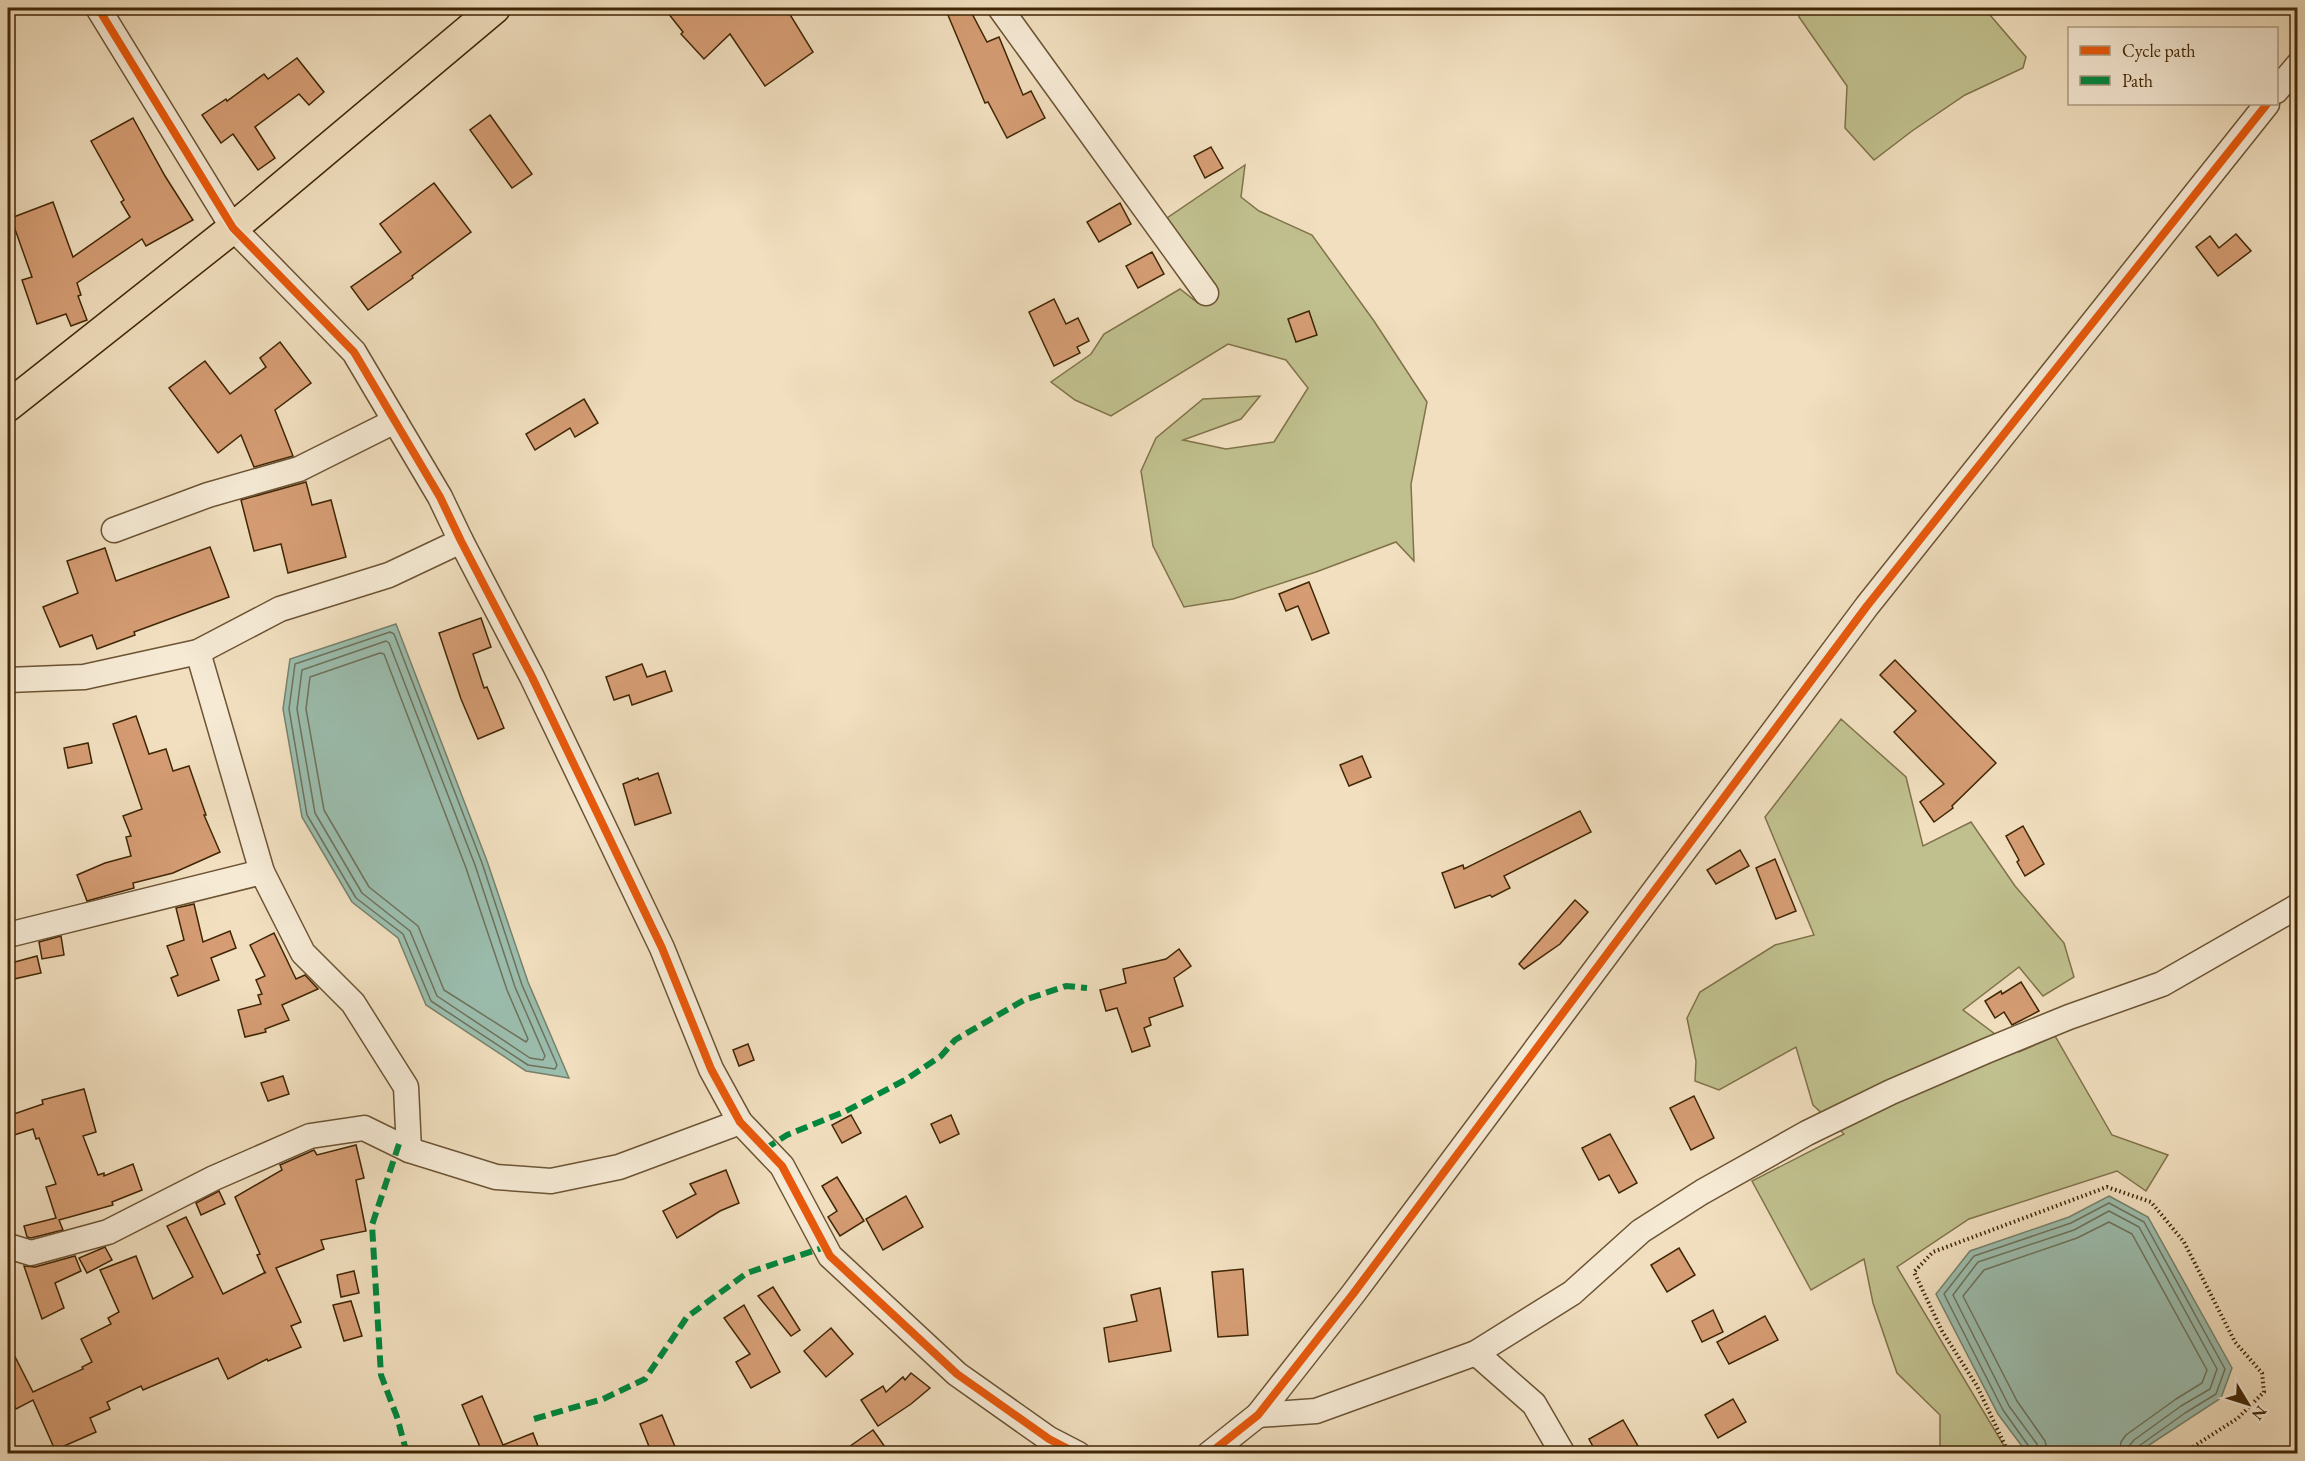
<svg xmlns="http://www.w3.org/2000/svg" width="2305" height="1461" font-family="'EB Garamond',serif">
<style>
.green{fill:#c0c08e;stroke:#80734a;stroke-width:1.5}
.water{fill:#9bbdae;stroke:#77816a;stroke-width:1.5}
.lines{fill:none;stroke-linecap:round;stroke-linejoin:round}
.shore{stroke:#6e725a;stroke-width:1.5}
.building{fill:#d69d74;stroke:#402605;stroke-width:1.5}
.minor-casing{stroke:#6c5434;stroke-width:27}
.major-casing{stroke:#402605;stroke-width:33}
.path{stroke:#402605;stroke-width:4;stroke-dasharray:1.5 3;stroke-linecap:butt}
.minor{stroke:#f6ead5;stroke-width:24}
.major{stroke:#f1dfbf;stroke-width:30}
.quiet{stroke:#00873e;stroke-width:6;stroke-dasharray:12 6;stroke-linecap:butt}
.cycleway-casing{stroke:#f6ead5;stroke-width:11}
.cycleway{stroke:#e8590c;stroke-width:8}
</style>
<rect width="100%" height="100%" fill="#f1dfbf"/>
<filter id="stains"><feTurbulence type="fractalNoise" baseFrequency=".00333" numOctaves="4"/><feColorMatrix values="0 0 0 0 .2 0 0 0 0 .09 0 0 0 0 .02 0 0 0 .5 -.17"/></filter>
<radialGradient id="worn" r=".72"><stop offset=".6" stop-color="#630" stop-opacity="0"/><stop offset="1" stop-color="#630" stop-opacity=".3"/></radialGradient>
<g class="green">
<polygon points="1798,8 1984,8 2026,57 2023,68 1965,95 1912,131 1874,160 1845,128 1847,86 1799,17"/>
<polygon points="1245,165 1241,197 1259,211 1312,235 1374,321 1427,402 1411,484 1414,561 1396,542 1316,572 1233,599 1184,607 1153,546 1141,471 1156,438 1203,399 1260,396 1241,419 1183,440 1226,449 1274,442 1308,388 1286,360 1228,344 1111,416 1075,400 1051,382 1091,354 1104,334 1180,289 1198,303 1212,292 1167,218"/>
<polygon points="1841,719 1906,777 1923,846 1971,822 2015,886 2064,943 2074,977 2043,996 2019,967 1963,1010 2019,1052 2055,1036 2112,1135 2168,1155 2146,1191 2117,1171 1969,1219 1897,1267 2003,1444 2006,1453 1940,1453 1940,1415 1897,1373 1873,1303 1864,1259 1811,1290 1752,1181 1844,1134 1813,1105 1796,1047 1719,1090 1695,1081 1696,1061 1687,1018 1700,992 1775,945 1814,935 1765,817"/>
</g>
<g class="water">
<polygon points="396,624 487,861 528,982 569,1078 526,1071 426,1005 398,938 352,902 302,817 283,709 290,659"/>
<polygon points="2109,1196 2148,1217 2232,1368 2221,1398 2137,1453 2027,1453 1998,1414 1936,1294 1970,1251 2069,1217"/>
</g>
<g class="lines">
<g class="shore">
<polygon points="390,632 394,634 482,863 522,985 557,1065 555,1069 528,1065 431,1001 403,934 356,898 307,815 289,709 295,664"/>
<polygon points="386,641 389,643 475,865 515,987 545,1056 543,1060 530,1058 437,996 410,931 362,893 315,813 297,709 302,670"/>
<polygon points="380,653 384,654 466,868 507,990 528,1039 526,1042 444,990 418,926 369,887 324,810 306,709 310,677"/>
<polyline points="2031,1454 2030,1448 2003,1410 1944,1294 1974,1256 2071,1223 2109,1203 2144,1222 2225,1369 2216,1394 2185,1413 2139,1446 2136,1454"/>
<polyline points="2039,1454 2037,1444 2009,1406 1953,1295 1978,1262 2074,1230 2109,1211 2139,1227 2217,1369 2210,1389 2181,1406 2134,1440 2129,1446 2128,1454"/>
<polyline points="2048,1454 2045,1441 2017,1401 1963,1296 1984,1270 2077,1238 2109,1222 2132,1234 2207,1370 2202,1383 2176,1399 2126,1435 2121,1442 2119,1454"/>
</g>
</g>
<g class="building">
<polygon points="664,8 786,8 813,52 765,86 730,34 704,59 681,34 683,32"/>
<polygon points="945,8 969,8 987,42 999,37 1023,95 1031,91 1045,118 1007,138 988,102 985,103"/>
<polygon points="297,58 324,92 309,105 299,94 255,127 275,158 258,170 233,134 221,143 202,115 226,99 227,101 264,74 268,79"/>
<polygon points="490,115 532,174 512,188 470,130"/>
<polygon points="133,118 165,176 193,220 146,246 142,239 77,283 81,295 78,296 87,320 71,326 66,314 37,324 22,280 32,277 11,218 53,202 73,257 130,217 121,202 124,200 91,141"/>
<polygon points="1211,147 1223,168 1205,178 1194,156"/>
<polygon points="434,183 471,232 412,276 413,278 368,310 351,287 401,252 380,224"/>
<polygon points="1120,203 1131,224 1099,242 1087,222"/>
<polygon points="2236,234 2251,251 2218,276 2196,247 2210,236 2219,248"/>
<polygon points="1152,252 1164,274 1138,288 1126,266"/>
<polygon points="1054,299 1066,324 1078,318 1089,341 1077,347 1080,353 1054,366 1029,312"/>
<polygon points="1309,311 1317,335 1296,342 1288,319"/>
<polygon points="280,342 311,383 275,410 293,456 254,467 241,435 218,453 169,388 205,361 230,394 266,367 260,358"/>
<polygon points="584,399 598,423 575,437 570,428 535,450 526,434"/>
<polygon points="306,482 312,505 331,500 346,557 288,573 281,544 254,551 241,500"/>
<polygon points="210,547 229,597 134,632 135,635 97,649 92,635 60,647 43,607 78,593 67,561 105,548 116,581"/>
<polygon points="1309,582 1329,633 1312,640 1298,606 1286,611 1279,594"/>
<polygon points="481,618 491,647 473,654 484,688 487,687 504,728 478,739 461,699 439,633"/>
<polygon points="1895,660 1996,763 1952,806 1953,808 1934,822 1920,802 1944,784 1894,732 1916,711 1880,675"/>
<polygon points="642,664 647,677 665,671 672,691 632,705 629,695 614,700 606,677"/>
<polygon points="136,716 149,754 166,749 173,771 189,766 206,815 204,815 220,852 173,873 133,883 134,888 87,901 77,875 105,863 131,856 126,837 131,836 123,816 142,809 113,724"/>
<polygon points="88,743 92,763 68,768 64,748"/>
<polygon points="1362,756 1371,777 1349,786 1340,765"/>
<polygon points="658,773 671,813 635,825 623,784 638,778 639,780"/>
<polygon points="1580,811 1591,832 1504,876 1510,888 1492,897 1490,895 1455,908 1442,873 1463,865 1464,869"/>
<polygon points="2023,826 2044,864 2025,876 2017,862 2019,860 2006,836"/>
<polygon points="1740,850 1749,866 1716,884 1707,870"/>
<polygon points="1775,859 1796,911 1776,919 1756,868"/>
<polygon points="1575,900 1588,912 1560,944 1524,969 1519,964"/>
<polygon points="194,904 203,942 230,931 236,948 211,958 219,980 178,996 171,978 178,975 167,946 184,940 176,908"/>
<polygon points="274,933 296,979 305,975 318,989 282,1005 289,1020 265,1029 266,1032 245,1037 238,1010 261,1004 258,995 262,994 256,980 265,976 250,945"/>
<polygon points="61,936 64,955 42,959 39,942"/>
<polygon points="1179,949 1191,966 1174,978 1183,1006 1149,1018 1151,1025 1144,1028 1150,1046 1132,1052 1117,1008 1106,1011 1100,990 1126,983 1123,969 1166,959"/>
<polygon points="37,956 41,973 14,979 11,963"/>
<polygon points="2021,982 2039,1011 2012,1025 2004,1012 1995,1018 1985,1001 2001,991 2002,994"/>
<polygon points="748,1044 754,1060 739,1066 733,1050"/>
<polygon points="283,1076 289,1094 268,1101 261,1083"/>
<polygon points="84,1089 96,1132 83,1136 98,1175 104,1173 104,1176 133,1164 142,1190 112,1202 113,1205 59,1220 63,1230 31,1238 27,1237 24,1226 56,1218 46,1187 56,1184 39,1138 36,1139 33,1129 8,1137 8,1116 43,1104 42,1100"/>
<polygon points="1694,1096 1714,1138 1691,1150 1670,1108"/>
<polygon points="851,1115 861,1133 842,1143 832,1125"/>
<polygon points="951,1115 959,1134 940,1143 931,1124"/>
<polygon points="1610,1134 1637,1183 1619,1193 1609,1175 1599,1180 1582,1148"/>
<polygon points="356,1145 364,1178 356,1180 366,1231 321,1240 324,1249 276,1268 301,1322 291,1326 301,1347 268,1361 267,1359 228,1379 218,1358 143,1390 141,1386 107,1402 110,1409 90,1418 96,1432 55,1450 33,1400 16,1409 8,1394 8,1343 33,1392 83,1369 82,1367 92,1362 81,1339 111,1324 108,1318 119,1312 100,1270 136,1256 153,1299 193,1277 167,1226 186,1217 223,1294 266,1272 265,1273 257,1255 260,1254 235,1197 282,1170 280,1165 314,1150 317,1155"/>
<polygon points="726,1170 739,1203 720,1211 677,1238 663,1211 696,1194 690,1184"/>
<polygon points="837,1177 864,1221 840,1236 828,1217 837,1211 822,1186"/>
<polygon points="219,1191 225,1204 201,1215 196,1203"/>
<polygon points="906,1196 923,1227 883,1250 866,1219"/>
<polygon points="105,1247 112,1260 87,1273 79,1258"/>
<polygon points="1679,1248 1695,1275 1667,1292 1651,1265"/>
<polygon points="75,1256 81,1271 55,1283 64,1308 42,1319 24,1266 35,1267"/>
<polygon points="1243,1269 1248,1335 1218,1337 1212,1272"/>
<polygon points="354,1271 359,1293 341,1297 337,1275"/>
<polygon points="773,1287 800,1330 791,1336 758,1296"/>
<polygon points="1160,1288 1171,1351 1109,1362 1104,1328 1137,1321 1131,1295"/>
<polygon points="351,1301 362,1336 344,1341 333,1305"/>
<polygon points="744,1305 780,1372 751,1388 736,1362 750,1354 724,1318"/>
<polygon points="1713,1310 1723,1332 1702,1342 1692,1321"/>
<polygon points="1765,1316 1778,1340 1729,1364 1717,1342"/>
<polygon points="831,1328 853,1354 826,1377 804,1351"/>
<polygon points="911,1373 930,1388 911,1404 878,1426 861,1400 883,1386 886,1392 903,1377 905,1380"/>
<polygon points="482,1396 503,1445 533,1433 541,1454 483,1454 462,1405"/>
<polygon points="1733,1399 1746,1422 1718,1438 1705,1415"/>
<polygon points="662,1415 678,1454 652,1454 640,1424"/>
<polygon points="1623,1420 1638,1446 1623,1454 1597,1454 1589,1439"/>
<polygon points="873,1430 890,1454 839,1454"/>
</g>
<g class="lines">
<g class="minor-casing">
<g id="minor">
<polyline points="98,8 233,228 354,352 440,497 461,541 532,677 662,948 711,1069 740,1122 782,1166 830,1256 957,1374 1049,1439 1078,1454"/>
<polyline points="1000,8 1206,293"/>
<polyline points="2276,91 2298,65"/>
<polyline points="114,530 208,495 299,469 395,421"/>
<polyline points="198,652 262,872 303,953 353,1003 406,1087 409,1150"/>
<polyline points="8,680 84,677 198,652 280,609 389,575 461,541"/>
<polyline points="8,935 262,872"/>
<polyline points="8,1246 31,1253 108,1232 214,1178 310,1136 364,1128 409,1150 496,1177 551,1181 619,1167 740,1122"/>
<polyline points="1476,1353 1534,1404 1563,1454"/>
<polyline points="1258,1415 1316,1411 1476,1353 1572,1293 1641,1231 1702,1192 1807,1133 1891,1092 1986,1051 2069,1017 2162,984 2298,906"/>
<polyline points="1209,1454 1258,1415 1353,1294 1867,606 2267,104"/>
</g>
</g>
<g class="major-casing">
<polyline id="major" points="8,406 233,228 495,8"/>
</g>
<polyline class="path" points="2009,1454 1977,1386 1942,1331 1914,1272 1933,1252 2107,1187 2151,1202 2184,1242 2235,1342 2262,1373 2264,1392 2238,1418 2182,1454"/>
<use href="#minor" class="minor"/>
<use href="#major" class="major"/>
<g class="quiet">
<polyline points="399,1144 372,1225 381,1375 397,1417 407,1454"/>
<polyline points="765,1149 787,1135 846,1111 905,1080 941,1056 955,1040 1024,1000 1066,986 1087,988"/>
<polyline points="534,1419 603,1399 645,1379 687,1317 747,1273 825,1247"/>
</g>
<g class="cycleway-casing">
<g id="cycleway">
<polyline points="98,8 233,228 354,352 440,497 461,541 532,677 662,948 711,1069 740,1122 782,1166 830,1256 957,1374 1049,1439 1078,1454"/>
<polyline points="1209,1454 1258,1415 1353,1294 1867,606 2267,104"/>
</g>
</g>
<use href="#cycleway" class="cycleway"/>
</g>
<rect width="2305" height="1461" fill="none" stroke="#f1dfbf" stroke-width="30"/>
<rect x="9" y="9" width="2287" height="1443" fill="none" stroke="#402605" stroke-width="3"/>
<rect x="15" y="15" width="2275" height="1431" fill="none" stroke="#402605" stroke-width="1.5"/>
<rect x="2068" y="27" width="210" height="78" fill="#f6ead5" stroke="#ad9c82" stroke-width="1.5"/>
<rect x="2080" y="46" width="30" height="9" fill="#e8590c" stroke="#ad9c82" stroke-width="1.5"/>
<text x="2122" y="57" font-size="18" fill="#402605">Cycle path</text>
<rect x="2080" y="76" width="30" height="9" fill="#00873e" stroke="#ad9c82" stroke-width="1.5"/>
<text x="2122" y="87" font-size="18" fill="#402605">Path</text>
<g transform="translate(2248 1404) rotate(128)" stroke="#f6ead5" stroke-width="4.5" paint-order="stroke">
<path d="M0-4.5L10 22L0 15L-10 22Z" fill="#402605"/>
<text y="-9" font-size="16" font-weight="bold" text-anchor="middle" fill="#402605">N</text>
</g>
<rect width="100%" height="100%" filter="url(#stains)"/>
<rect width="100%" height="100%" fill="url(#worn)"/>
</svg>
